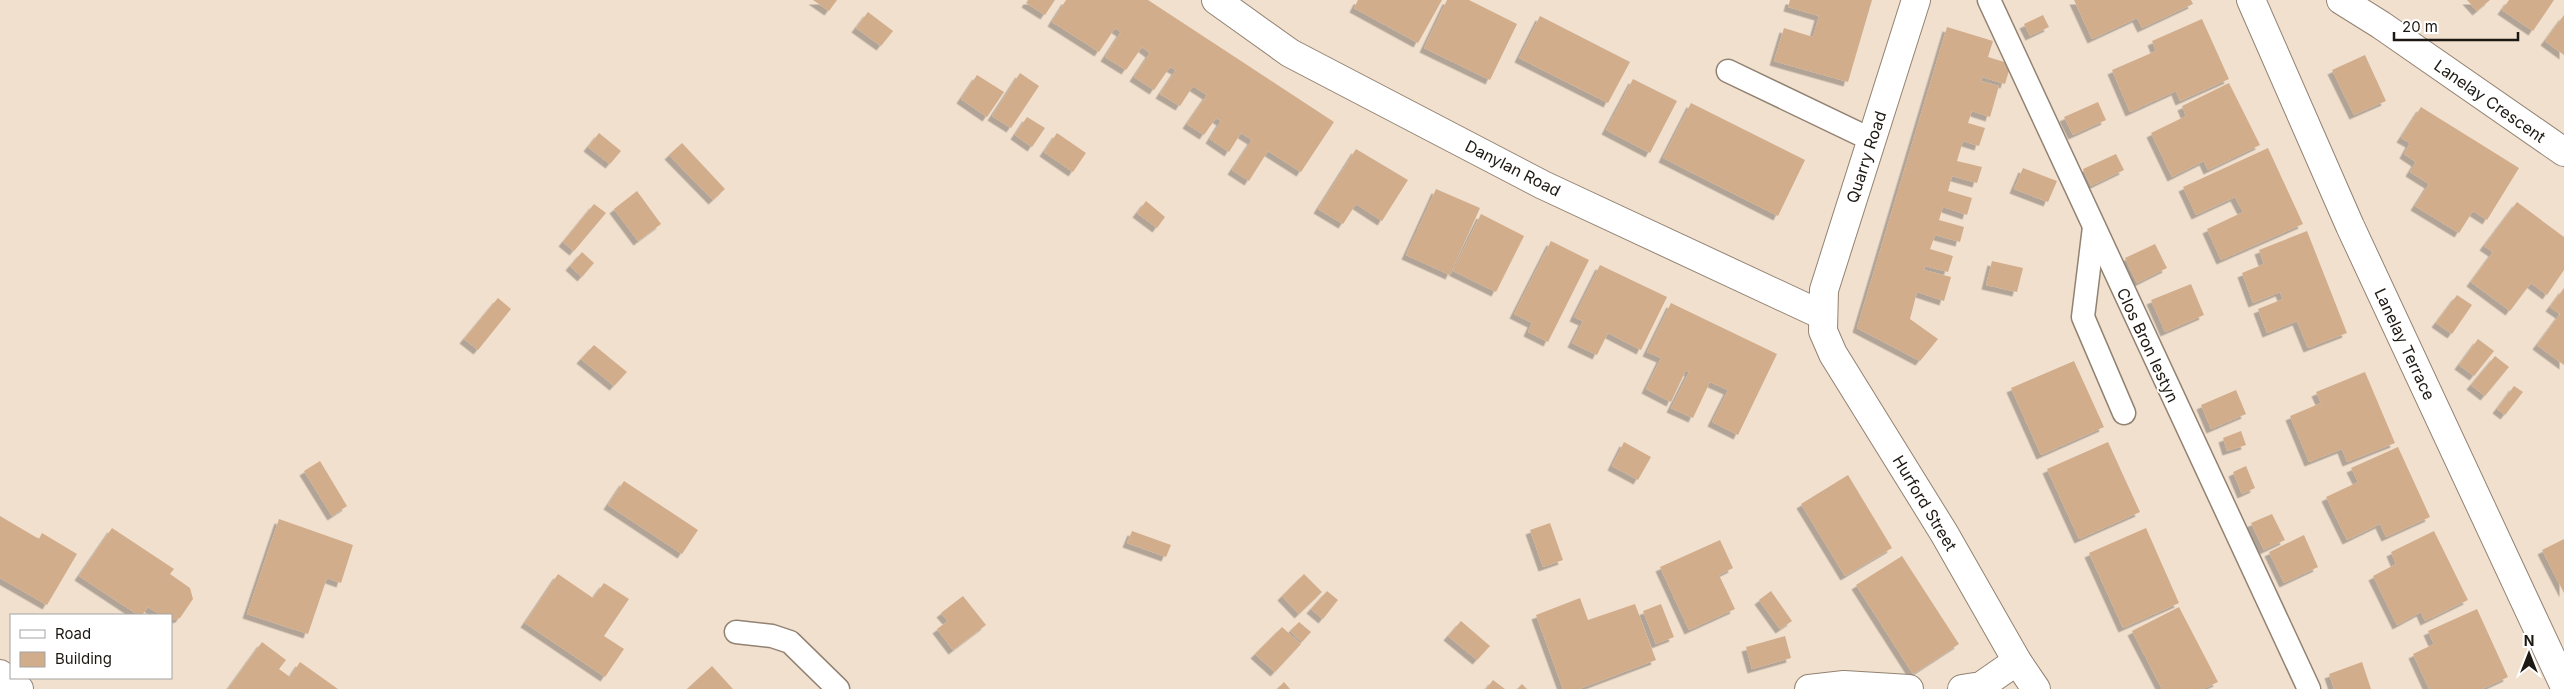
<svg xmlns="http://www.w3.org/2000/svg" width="2564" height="689" font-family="Inter,sans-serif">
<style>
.building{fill:#d2ad8c;filter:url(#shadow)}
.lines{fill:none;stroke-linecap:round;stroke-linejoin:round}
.service-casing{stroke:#928272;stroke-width:25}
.minor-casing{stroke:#928272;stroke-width:30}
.service{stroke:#fff;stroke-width:22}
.minor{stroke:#fff;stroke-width:28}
.labels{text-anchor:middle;stroke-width:4;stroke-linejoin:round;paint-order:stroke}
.street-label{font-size:16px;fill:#1e1812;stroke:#fff}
</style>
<defs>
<filter id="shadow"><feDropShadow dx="-4.5" dy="4.5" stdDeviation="0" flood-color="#0004"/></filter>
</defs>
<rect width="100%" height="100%" fill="#f1e0ce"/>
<g class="building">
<polygon points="813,0 837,0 829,11"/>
<polygon points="1028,0 1055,0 1045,15 1026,3"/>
<polygon points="1066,0 1148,0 1334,122 1301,172 1268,151 1249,181 1232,170 1252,140 1241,133 1229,152 1210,139 1221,121 1216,118 1204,135 1187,124 1207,95 1193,86 1180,106 1160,94 1176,70 1170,67 1154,90 1134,77 1150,53 1142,47 1126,70 1105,57 1121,32 1115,28 1099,52 1057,25 1052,22"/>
<polygon points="1358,0 1442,0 1418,43 1354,8"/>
<polygon points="1447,0 1469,0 1517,24 1490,80 1424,48"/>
<polygon points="1790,0 1872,0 1848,82 1774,61 1784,28 1813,37 1819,16 1788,7"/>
<polygon points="2074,0 2191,0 2193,4 2142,28 2137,18 2092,39"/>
<polygon points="2467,0 2490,0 2477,11"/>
<polygon points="2509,0 2554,0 2533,31 2502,10"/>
<polygon points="868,12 893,31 881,46 856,28"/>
<polygon points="2043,15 2049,27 2030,36 2024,24"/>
<polygon points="2564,15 2564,55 2545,41"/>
<polygon points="1540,16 1630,62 1608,103 1519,58"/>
<polygon points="2202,19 2229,79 2180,101 2176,91 2130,112 2112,70 2156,51 2152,41"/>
<polygon points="1947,27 1993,41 1988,57 2011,64 2005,84 1982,77 1981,81 1999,86 1990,117 1972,111 1968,123 1985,128 1979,146 1963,141 1957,161 1982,167 1977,183 1952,176 1948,191 1972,198 1967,215 1943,207 1939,220 1964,227 1960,242 1935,235 1930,249 1953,256 1948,272 1925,266 1924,270 1951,277 1944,301 1917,292 1910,319 1938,339 1920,361 1857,328"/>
<polygon points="2365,55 2386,101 2354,115 2332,70"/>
<polygon points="1020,73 1039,86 1011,128 992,116"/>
<polygon points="977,75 1004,92 987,117 961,99"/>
<polygon points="1633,79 1677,101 1650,153 1606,130"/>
<polygon points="2229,83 2260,145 2208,170 2204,161 2172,177 2151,133 2186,116 2182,106"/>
<polygon points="2098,102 2106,120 2073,135 2064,117"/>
<polygon points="1691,103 1805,160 1778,216 1663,158"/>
<polygon points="2421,107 2519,168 2487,220 2473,211 2459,233 2415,206 2429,184 2410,172 2416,162 2404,154 2410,143 2401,138"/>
<polygon points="1027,117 1045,128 1032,147 1015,135"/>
<polygon points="599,133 621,151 610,164 588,147"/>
<polygon points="1057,133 1086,153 1073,172 1044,152"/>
<polygon points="682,143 725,189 713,200 669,155"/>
<polygon points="2268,148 2303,224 2221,260 2207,229 2243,212 2235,197 2196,215 2183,187"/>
<polygon points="1356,149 1408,180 1382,221 1356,204 1343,224 1318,209"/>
<polygon points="2116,154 2124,170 2091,186 2083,169"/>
<polygon points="2023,168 2057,181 2048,202 2014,189"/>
<polygon points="1436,189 1480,208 1450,275 1406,255"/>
<polygon points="637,191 661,224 638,241 614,209"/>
<polygon points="1146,201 1165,217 1157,228 1137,213"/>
<polygon points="2517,202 2564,237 2564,270 2547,295 2531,283 2510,311 2471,282 2493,252 2484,246"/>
<polygon points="594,204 606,213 574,251 563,242"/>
<polygon points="1481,214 1524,236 1496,292 1453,271"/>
<polygon points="2307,231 2347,333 2308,348 2297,321 2267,333 2258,309 2283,299 2280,292 2253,303 2242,273 2264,264 2259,250"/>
<polygon points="1551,241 1589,260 1548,342 1528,332 1532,323 1514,314"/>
<polygon points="2155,244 2167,268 2137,283 2125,258"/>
<polygon points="582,252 594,263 582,277 570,266"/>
<polygon points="1992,261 2023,268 2017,292 1986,285"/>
<polygon points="1600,265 1667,297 1641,350 1608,333 1597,355 1572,343 1583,321 1574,317"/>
<polygon points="2191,284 2204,315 2165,332 2151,300"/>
<polygon points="2564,288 2564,365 2537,345 2560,314 2550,307"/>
<polygon points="2457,295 2472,305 2452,334 2436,323"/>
<polygon points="498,298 511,309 478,350 464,339"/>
<polygon points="1671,303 1777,354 1738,435 1712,422 1728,390 1710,382 1693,418 1671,408 1689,372 1686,370 1671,402 1646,389 1661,358 1647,352"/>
<polygon points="2478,339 2494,351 2474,376 2459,365"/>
<polygon points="594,345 627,372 614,386 581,359"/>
<polygon points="2495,356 2509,367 2485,396 2471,385"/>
<polygon points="2074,361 2104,427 2041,455 2011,388"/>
<polygon points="2365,372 2395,443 2347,462 2342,449 2309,462 2290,416 2321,403 2316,392"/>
<polygon points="2514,386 2523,392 2505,415 2497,409"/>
<polygon points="2236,390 2246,414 2211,429 2201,405"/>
<polygon points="2241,431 2246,445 2227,451 2223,438"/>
<polygon points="1624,442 1651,457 1638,480 1612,466"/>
<polygon points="2108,442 2140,512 2079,539 2047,469"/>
<polygon points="2398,447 2430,517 2386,537 2380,524 2347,540 2326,497 2358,482 2351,468"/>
<polygon points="320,461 347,506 332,516 304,471"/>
<polygon points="2246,466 2255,488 2242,494 2233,472"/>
<polygon points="1848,475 1892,548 1845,576 1801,504"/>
<polygon points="624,481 698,530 682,554 608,505"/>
<polygon points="2272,514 2285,540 2264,550 2251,523"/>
<polygon points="0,516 39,539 42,533 77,554 47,605 0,578"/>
<polygon points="279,519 353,545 341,583 327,578 308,634 247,614"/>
<polygon points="1550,523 1563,560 1543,567 1530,530"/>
<polygon points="112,528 174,569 170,574 190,588 193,599 180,618 171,620 171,615 161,615 148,607 142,615 138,615 79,576"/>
<polygon points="2146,528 2179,603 2123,628 2089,553"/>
<polygon points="1132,531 1171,545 1166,557 1127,543"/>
<polygon points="2434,531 2468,600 2425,621 2421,612 2397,625 2373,576 2396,564 2391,552"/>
<polygon points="2304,535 2318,567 2284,583 2269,552"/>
<polygon points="2564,539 2564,593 2542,550"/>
<polygon points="1720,540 1733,568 1719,575 1735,609 1689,630 1660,567"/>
<polygon points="1902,556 1959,644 1913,674 1856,585"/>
<polygon points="558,574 593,598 604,583 629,599 604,636 624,649 605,677 525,623"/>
<polygon points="1304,574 1322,592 1299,614 1282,596"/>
<polygon points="1327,591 1338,600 1323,619 1311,609"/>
<polygon points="1771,591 1792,621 1780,629 1759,600"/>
<polygon points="963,596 986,625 953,650 937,629 948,621 941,613"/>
<polygon points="1580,598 1588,620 1635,604 1656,660 1579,689 1563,689 1536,615"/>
<polygon points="1661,604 1674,637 1656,644 1643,611"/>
<polygon points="2179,607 2218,682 2203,689 2162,689 2132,631"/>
<polygon points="2477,609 2508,677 2482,689 2429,689 2413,654 2434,644 2428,631"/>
<polygon points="1461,621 1490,646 1477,660 1448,636"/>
<polygon points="1299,622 1311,632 1302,642 1290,631"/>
<polygon points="1282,627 1301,644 1275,672 1255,654"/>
<polygon points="1785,636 1791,658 1752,669 1746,647"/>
<polygon points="262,642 286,660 279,669 290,677 300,662 338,689 228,689"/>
<polygon points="2362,662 2371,689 2334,689 2329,674"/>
<polygon points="712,666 733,689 687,689"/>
<polygon points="1493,680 1505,689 1486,689"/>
<polygon points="1284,682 1290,689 1277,689"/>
<polygon points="1522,684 1527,689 1517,689"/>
</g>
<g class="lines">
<g class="service-casing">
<g id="service">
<polyline points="1989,0 2309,689"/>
<polyline points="1728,71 1872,140"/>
<polyline points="2094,227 2083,317 2124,413"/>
<polyline points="736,632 772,636 790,642 838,689"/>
</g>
</g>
<g class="minor-casing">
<g id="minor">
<polyline points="1216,0 1290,53 1543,185 1822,315"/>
<polyline points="1916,0 1824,290 1823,331 1833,354 1944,533 2017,661 2036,689"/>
<polyline points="2251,0 2350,226 2564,685"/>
<polyline points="2341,0 2381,25 2564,152"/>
<polyline points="0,674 19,689"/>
<polyline points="1809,689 1844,685 1909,689"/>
<polyline points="1962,689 1981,686 2017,661"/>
</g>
</g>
<use href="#service" class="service"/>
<use href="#minor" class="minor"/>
</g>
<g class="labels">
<g class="street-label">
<text transform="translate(2490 101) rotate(35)" y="6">Lanelay Crescent</text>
<text transform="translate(1866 157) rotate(-72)" y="6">Quarry Road</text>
<text transform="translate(1513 168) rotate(27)" y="6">Danylan Road</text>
<text transform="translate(2405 344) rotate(65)" y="6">Lanelay Terrace</text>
<text transform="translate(2148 345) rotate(65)" y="6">Clos Bron Iestyn</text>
<text transform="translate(1925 503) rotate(59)" y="6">Hurford Street</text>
</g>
</g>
<rect x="10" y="614" width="162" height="65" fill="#ffffff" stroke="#a5a3a0"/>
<rect x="20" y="630" width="25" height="8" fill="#ffffff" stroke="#a5a3a0"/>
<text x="55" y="639" font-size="15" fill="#1e1812">Road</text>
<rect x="20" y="652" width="25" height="15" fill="#d2ad8c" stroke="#a5a3a0"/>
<text x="55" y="664" font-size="15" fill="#1e1812">Building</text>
<g transform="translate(2529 654)" stroke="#ffffff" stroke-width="4" paint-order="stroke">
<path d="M0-4L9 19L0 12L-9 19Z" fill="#1e1812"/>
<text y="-8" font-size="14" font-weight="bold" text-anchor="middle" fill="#1e1812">N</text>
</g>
<path d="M2394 32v8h124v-8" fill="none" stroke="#1e1812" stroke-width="2.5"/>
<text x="2402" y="32" font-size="15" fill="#1e1812" stroke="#ffffff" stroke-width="4" paint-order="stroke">20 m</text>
</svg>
